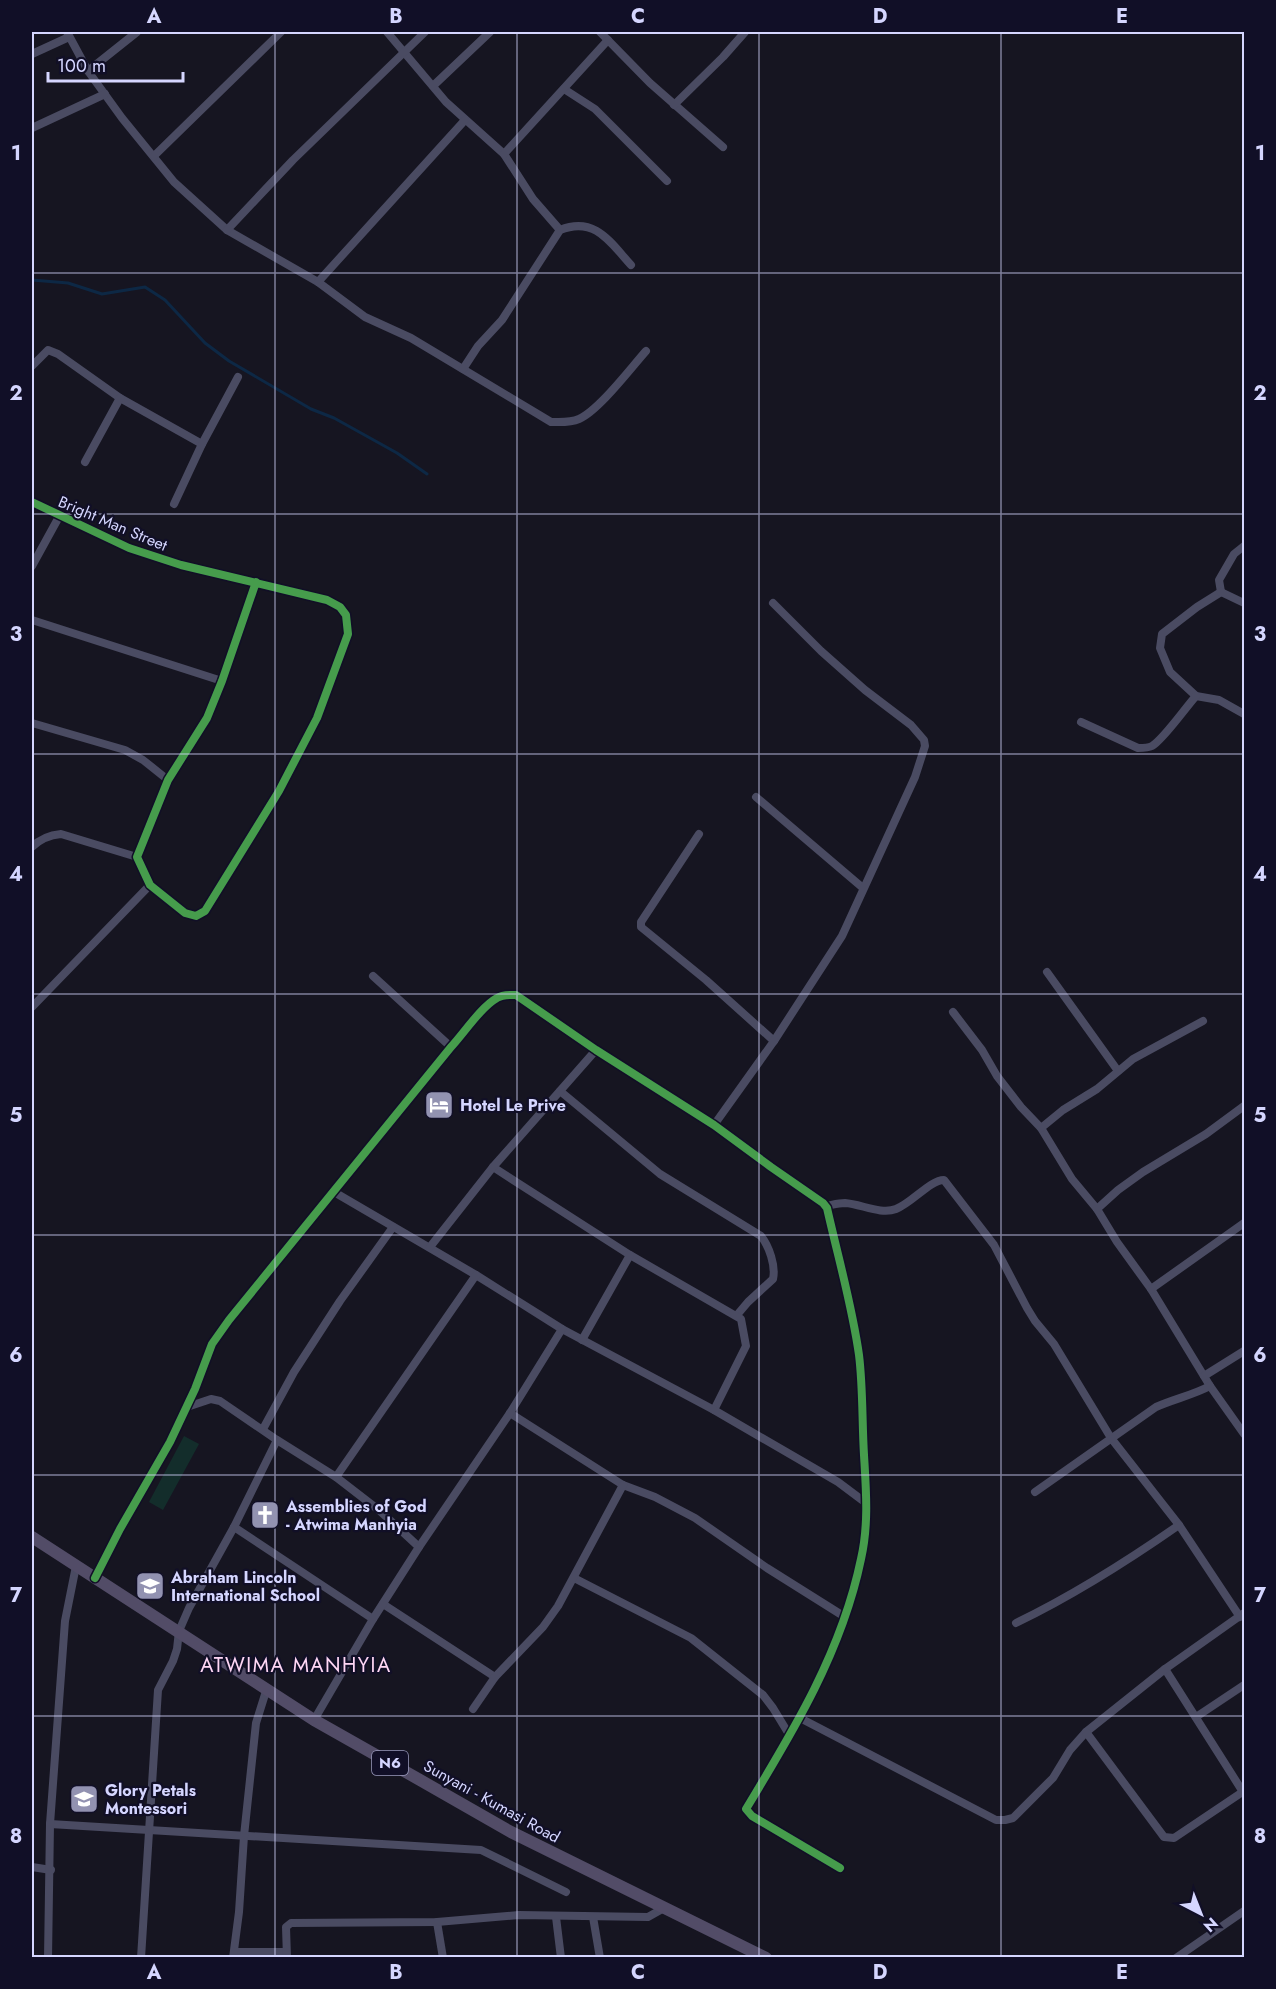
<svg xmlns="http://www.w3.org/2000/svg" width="1276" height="1989" font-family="Jost,sans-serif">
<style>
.green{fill:#132d2b}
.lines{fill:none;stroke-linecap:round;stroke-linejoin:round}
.stream{stroke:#0d2845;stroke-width:3}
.street{stroke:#4a4b62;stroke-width:8}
.primary{stroke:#524c67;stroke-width:12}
.cycleway-casing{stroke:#110f27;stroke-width:11}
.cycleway{stroke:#469c4c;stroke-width:8}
.grid{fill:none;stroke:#d5d6ff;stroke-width:1.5;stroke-opacity:0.55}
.labels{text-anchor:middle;stroke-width:4.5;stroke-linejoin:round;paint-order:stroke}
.shield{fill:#110f27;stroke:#9a9abe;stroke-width:1.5}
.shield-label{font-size:15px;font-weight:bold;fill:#d5d6ff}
.street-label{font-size:16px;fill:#d5d6ff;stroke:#110f27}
.poi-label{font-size:16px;font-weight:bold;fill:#d5d6ff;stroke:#110f27;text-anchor:start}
.quarter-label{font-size:20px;letter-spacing:1.5px;fill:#ffd7f5;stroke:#110f27}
.neatline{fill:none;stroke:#d5d6ff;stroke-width:2}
.grid-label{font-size:20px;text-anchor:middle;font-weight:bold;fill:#d5d6ff}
</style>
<rect width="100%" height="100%" fill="#161521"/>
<polygon class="green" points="184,1436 199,1444 163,1510 149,1502"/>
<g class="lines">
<polyline class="stream" points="32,280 68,283 102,294 145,287 165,300 205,343 229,361 311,409 334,418 397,453 427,474"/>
<g class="street">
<path d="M67,32L88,71L122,118L174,182L227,230L318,282L365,317L411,338L551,422C561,422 570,423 579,419C599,410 630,369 646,351"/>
<polyline points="387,32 446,102 504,154 533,199 560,230"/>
<polyline points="600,32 650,83 723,147"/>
<polyline points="32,54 69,37"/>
<polyline points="88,71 137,32"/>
<polyline points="433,86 490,32"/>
<polyline points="564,89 595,109 667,181"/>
<polyline points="674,105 723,57 745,32"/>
<polyline points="32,128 105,94"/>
<polyline points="504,154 608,40"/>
<polyline points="154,156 281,32"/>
<polyline points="227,230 293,160 425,32"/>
<polyline points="318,282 465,120"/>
<polyline points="32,366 48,350 58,354 120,398 202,444"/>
<path d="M463,369L478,346L502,320L560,230C595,216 610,242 631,265"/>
<polyline points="85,462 120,398"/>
<polyline points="32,502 129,548 181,565 327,600 340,607 346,615 348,634 317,718 279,791 205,911 196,916 185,913 150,885 137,857 168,780 207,718 222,681 256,582"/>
<polyline points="174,504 202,444 238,377"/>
<polyline points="32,566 60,515"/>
<polyline points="1221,592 1197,607 1162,634 1160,648 1170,672 1196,696 1219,700 1244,714"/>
<polyline points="1221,592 1219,580 1234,554 1244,546"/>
<polyline points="1221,592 1244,603"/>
<polyline points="32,620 222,681"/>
<path d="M1081,722L1138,748C1142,748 1148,748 1152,746C1163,740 1186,707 1196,696"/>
<polyline points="32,723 125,750 143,760 168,780"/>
<polyline points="756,797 863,888"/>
<polyline points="699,834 641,922 641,927 706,980 774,1041"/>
<path d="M32,847C40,839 50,835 61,834L137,857"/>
<polyline points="1047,972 1118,1071"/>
<polyline points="373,976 451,1047"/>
<polyline points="32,1007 150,885"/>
<polyline points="953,1012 982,1050 997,1076 1021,1107 1041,1128 1072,1179 1097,1209 1117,1242 1151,1289 1210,1386 1244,1434"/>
<path d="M560,1091L660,1174L761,1236C769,1246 776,1266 773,1279L748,1302L737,1315"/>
<polyline points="714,1125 774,1041 842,936 915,777 925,746 924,740 911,725 865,690 821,651 773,603"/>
<polyline points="1041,1128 1063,1110 1097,1089 1133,1059 1203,1021"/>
<polyline points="493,1167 630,1255 741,1319 746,1346 714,1410"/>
<polyline points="334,1192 476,1275 562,1329 714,1410 838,1482 866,1503"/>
<path d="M826,1206C832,1205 838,1203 845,1203C861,1204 881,1215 896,1209C912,1203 930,1180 944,1180L994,1245L1027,1308L1035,1321L1054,1344L1111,1438L1179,1525L1240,1617"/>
<polyline points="1097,1209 1118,1190 1143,1172 1206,1134 1244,1106"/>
<polyline points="430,1247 493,1167 596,1050"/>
<polyline points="1151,1289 1244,1223"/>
<polyline points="582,1340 630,1255"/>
<polyline points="1204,1376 1244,1351"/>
<polyline points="187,1407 211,1399 220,1401 277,1440 336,1477 380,1511 419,1547"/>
<polyline points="510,1413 623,1485 655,1497 695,1518 767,1568 845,1617"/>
<polyline points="263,1429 294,1372 340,1301 393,1227"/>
<polyline points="336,1477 476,1275"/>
<path d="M1035,1492L1156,1407C1174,1399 1193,1395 1210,1386"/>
<polyline points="234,1527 373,1619"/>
<path d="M95,1578L120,1529L170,1442L195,1389L212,1344L229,1320L451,1047C464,1033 481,1007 497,998C503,994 510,995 516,995L596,1050L714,1125L771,1167L823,1203L827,1208C838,1257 852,1305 859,1355C863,1387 862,1422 864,1455C866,1489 869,1524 861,1559C842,1651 794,1730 746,1809L752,1816L840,1868"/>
<polyline points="574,1578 691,1638 763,1695 773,1708 790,1736"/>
<polyline points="383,1604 495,1677"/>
<path d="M1016,1623C1074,1595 1126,1562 1179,1525"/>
<polyline points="1165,1669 1243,1792"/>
<polyline points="473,1709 495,1677 543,1627 558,1606 623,1485"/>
<polyline points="1196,1717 1244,1685"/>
<polyline points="800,1718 996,1820 1005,1820 1013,1818 1053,1778 1070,1750 1086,1732 1165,1669 1244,1613"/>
<polyline points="314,1720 373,1619 419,1547 510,1413 562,1329"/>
<polyline points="1086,1732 1164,1837 1174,1838 1244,1791"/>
<polyline points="50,1824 481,1850 566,1892"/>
<polyline points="32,1867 51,1870"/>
<polyline points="556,1917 561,1958"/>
<polyline points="593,1917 600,1958"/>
<polyline points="437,1922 443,1958"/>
<polyline points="235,1952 286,1952"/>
<polyline points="48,1958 50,1824 65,1621 76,1566"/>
<polyline points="141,1958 158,1690 173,1661 177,1649 179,1631 189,1608 234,1527 277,1440"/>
<polyline points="233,1958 239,1912 244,1836 256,1723 267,1688"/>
<polyline points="287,1958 286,1927 291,1923 437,1922 519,1915 648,1917 664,1908"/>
<polyline points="1176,1958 1244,1911"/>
</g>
<polyline class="primary" points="32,1537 314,1720 420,1780 511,1832 766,1958"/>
<g class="cycleway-casing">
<g id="cycleway">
<polyline points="32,502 129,548 181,565 327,600 340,607 346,615 348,634 317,718 279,791 205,911 196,916 185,913 150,885 137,857 168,780 207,718 222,681 256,582"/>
<path d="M95,1578L120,1529L170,1442L195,1389L212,1344L229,1320L451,1047C464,1033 481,1007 497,998C503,994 510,995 516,995L596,1050L714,1125L771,1167L823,1203L827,1208C838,1257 852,1305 859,1355C863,1387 862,1422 864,1455C866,1489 869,1524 861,1559C842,1651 794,1730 746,1809L752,1816L840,1868"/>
</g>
</g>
<use href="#cycleway" class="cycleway"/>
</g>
<path class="grid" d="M275,32V1958M517,32V1958M759,32V1958M1001,32V1958M32,273H1244M32,514H1244M32,754H1244M32,994H1244M32,1235H1244M32,1475H1244M32,1716H1244"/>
<defs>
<g id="hotel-square" transform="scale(1.5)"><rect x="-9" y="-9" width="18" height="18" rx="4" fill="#9292b1" stroke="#110f27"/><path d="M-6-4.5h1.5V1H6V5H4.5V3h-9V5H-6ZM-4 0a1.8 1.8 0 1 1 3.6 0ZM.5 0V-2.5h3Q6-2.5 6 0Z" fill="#fff"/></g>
<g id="church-square" transform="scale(1.5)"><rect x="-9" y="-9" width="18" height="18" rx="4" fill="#9292b1" stroke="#110f27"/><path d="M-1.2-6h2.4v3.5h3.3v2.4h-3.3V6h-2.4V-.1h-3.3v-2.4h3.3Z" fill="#fff"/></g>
<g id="school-square" transform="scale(1.5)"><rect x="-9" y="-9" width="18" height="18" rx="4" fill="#9292b1" stroke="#110f27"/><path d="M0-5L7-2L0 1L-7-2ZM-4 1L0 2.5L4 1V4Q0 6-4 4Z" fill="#fff"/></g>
</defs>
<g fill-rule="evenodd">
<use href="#hotel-square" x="439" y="1105"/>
<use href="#church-square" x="265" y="1515"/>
<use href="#school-square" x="150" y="1586"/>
<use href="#school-square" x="84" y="1799"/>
</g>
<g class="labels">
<rect class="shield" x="372" y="1751" width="36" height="24" rx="4.5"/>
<g class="shield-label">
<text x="390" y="1768">N6</text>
</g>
<g class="street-label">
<text transform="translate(113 523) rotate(23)" y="6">Bright Man Street</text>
<text transform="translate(492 1801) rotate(29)" y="6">Sunyani - Kumasi Road</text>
</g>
<g class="poi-label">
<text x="460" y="1111">Hotel Le Prive</text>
<text x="286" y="1512">Assemblies of God<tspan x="286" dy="18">- Atwima Manhyia</tspan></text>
<text x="171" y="1583">Abraham Lincoln<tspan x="171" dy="18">International School</tspan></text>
<text x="105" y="1796">Glory Petals<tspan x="105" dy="18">Montessori</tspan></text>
</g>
<g class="quarter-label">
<text x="296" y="1672">ATWIMA MANHYIA</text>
</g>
</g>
<rect width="1276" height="1989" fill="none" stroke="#110f27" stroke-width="66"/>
<g transform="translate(1201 1914) rotate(138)" stroke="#110f27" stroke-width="4.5" paint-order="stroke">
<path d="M0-4.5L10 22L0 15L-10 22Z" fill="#d5d6ff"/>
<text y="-9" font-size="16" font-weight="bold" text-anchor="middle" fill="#d5d6ff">N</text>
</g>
<path d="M48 72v9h135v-9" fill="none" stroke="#d5d6ff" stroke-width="3"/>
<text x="57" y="72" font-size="18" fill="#d5d6ff" stroke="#110f27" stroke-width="4.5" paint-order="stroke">100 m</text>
<rect x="33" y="33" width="1210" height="1923" class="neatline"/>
<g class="grid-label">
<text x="154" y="23">A</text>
<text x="396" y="23">B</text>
<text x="638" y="23">C</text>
<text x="880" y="23">D</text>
<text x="1122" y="23">E</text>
<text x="16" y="160">1</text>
<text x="1260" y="160">1</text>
<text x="16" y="400">2</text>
<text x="1260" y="400">2</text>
<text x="16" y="641">3</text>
<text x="1260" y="641">3</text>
<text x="16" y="881">4</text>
<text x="1260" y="881">4</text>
<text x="16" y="1122">5</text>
<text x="1260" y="1122">5</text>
<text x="16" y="1362">6</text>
<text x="1260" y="1362">6</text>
<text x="16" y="1602">7</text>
<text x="1260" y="1602">7</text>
<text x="16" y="1843">8</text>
<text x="1260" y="1843">8</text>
<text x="154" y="1979">A</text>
<text x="396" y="1979">B</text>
<text x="638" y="1979">C</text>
<text x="880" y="1979">D</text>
<text x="1122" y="1979">E</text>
</g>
</svg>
